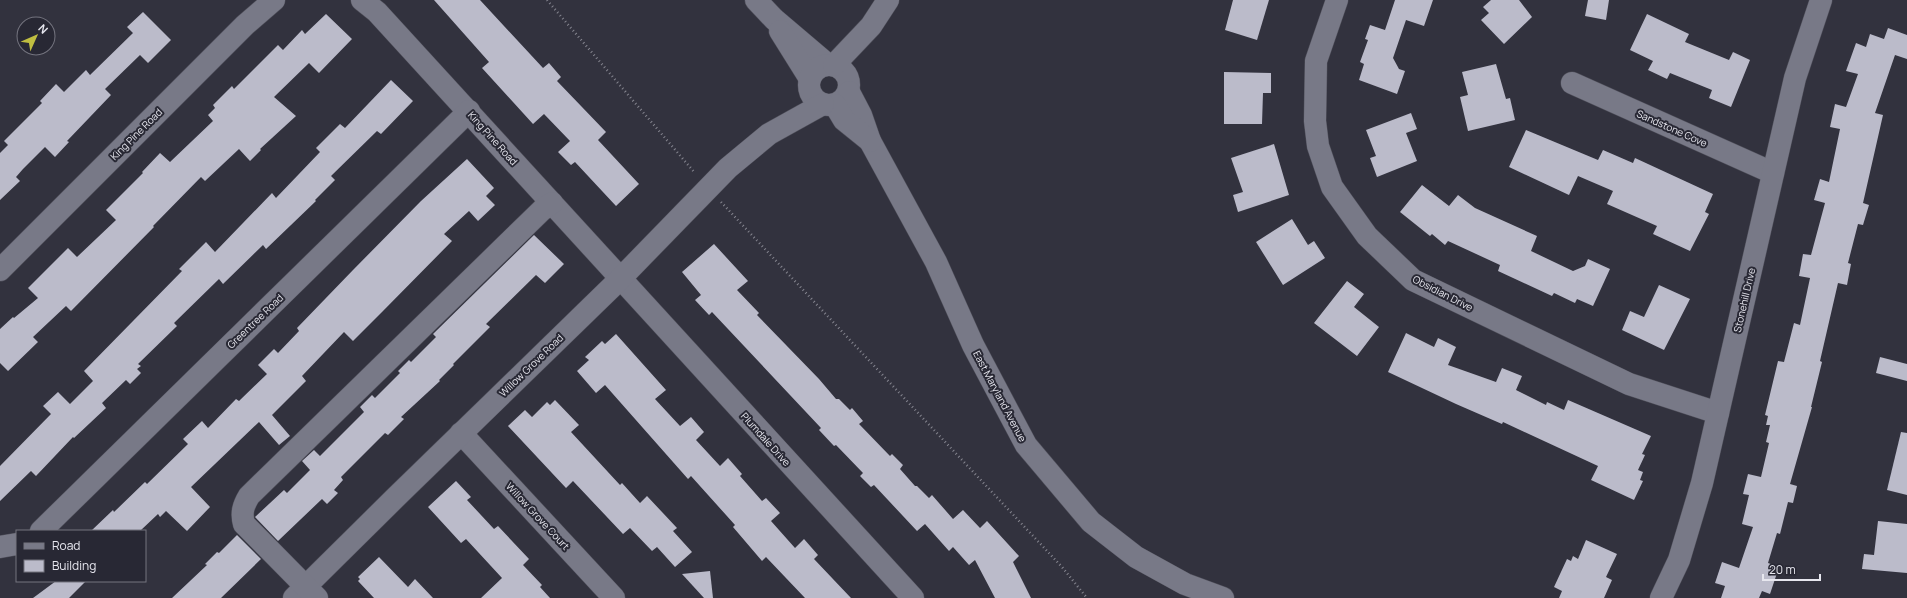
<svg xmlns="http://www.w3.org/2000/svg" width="1907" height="598" font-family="Manrope,sans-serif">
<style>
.building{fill:#bbbbca}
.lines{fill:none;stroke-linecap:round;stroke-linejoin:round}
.minor-casing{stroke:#4f4f5a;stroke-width:23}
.path{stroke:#868690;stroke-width:2.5;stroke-dasharray:1 3;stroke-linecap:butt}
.minor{stroke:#787987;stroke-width:22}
.labels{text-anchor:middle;stroke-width:4;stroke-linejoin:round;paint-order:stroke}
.street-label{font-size:10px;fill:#e7e7ef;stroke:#282834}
</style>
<rect width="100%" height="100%" fill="#32323e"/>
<g class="building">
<polygon points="434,0 480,0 543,68 549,63 561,77 557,81 606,132 598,140 639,184 616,206 575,162 571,165 558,152 570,141 544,114 533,124 482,68 489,62"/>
<polygon points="1233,0 1269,0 1257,40 1225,30"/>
<polygon points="1395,0 1433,0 1424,26 1406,20 1393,58 1399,69 1405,71 1397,94 1359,80 1364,64 1360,62 1368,40 1365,39 1370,25 1385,30"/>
<polygon points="1491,0 1519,0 1532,17 1504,44 1481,20 1489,13 1483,7"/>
<polygon points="1588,0 1609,0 1606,20 1585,16"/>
<polygon points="143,12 171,40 148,63 140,55 105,89 111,95 67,141 69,142 55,157 45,147 23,169 16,177 20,181 0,200 0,153 8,145 4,141 42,103 40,101 56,84 64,92 86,70 90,75 133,33 127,27"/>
<polygon points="326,14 352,39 319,73 309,63 274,97 296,116 260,149 261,150 250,161 239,149 205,181 201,177 153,226 154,227 71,311 66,306 33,337 38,342 8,371 0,363 0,329 13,317 14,318 38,298 28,288 68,248 77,257 116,220 106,210 143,173 142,172 160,153 170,162 213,121 208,115 215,108 213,105 232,86 234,89 278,45 283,50 302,30 305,34"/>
<polygon points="1647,14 1689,34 1685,42 1729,60 1733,52 1750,60 1731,107 1709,98 1712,90 1670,73 1667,79 1648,70 1653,61 1630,50"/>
<polygon points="1888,28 1907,35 1907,59 1895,55 1875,113 1883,115 1863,203 1869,205 1863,225 1858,224 1848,263 1851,264 1847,285 1838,283 1820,361 1822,362 1811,407 1812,407 1790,484 1797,486 1793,503 1788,502 1780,534 1777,533 1768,563 1779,567 1770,594 1762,591 1759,598 1721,598 1725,586 1715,583 1722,562 1739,568 1753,527 1742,524 1749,495 1743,494 1748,474 1761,477 1769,443 1766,442 1770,425 1766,425 1768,416 1765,415 1778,361 1784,362 1794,323 1800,325 1810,278 1799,276 1803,254 1811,255 1825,203 1814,200 1820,179 1829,182 1840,129 1830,127 1835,104 1846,107 1858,74 1846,71 1856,43 1866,47 1870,34 1884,39"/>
<polygon points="1496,64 1506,99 1510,98 1515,120 1468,131 1460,97 1468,95 1462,72"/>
<polygon points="1224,72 1271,73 1271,93 1263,93 1262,124 1224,124"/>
<polygon points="391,80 413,101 381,134 377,131 331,176 335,180 315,200 316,201 266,249 263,245 223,284 219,279 174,323 177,326 138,364 141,366 137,369 141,373 130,384 126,380 102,403 106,408 74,438 73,437 36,476 31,471 0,501 0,466 51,414 43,406 58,392 70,404 93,381 84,371 182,271 179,269 206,242 215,252 272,193 276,198 320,152 316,148 340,124 345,128"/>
<polygon points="1411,113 1417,129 1406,133 1417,161 1377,177 1370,158 1376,156 1366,130"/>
<polygon points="1526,130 1598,160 1603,150 1633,163 1635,158 1713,194 1705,212 1709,214 1690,251 1653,234 1657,226 1607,204 1613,191 1578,176 1569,195 1509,167"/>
<polygon points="1274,144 1289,195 1238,212 1233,195 1243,192 1231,158"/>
<polygon points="467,159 494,188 486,196 495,205 478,221 469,211 444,234 452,241 383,311 353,341 344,332 302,376 306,381 272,415 290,436 279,445 259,422 191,487 210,507 187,531 166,511 160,517 158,514 140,531 91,531 113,510 114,512 145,482 147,484 188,444 183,439 202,421 208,428 236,399 239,401 267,374 258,365 274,349 278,353 299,331 297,328 353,270 421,201"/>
<polygon points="1422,185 1449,206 1458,195 1475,208 1537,236 1531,251 1573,271 1585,266 1588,259 1610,269 1593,306 1577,299 1575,303 1554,293 1552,296 1498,271 1500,265 1448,241 1445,245 1432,234 1430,236 1400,212"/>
<polygon points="1292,219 1308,245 1314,241 1325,258 1283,285 1256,242"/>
<polygon points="534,235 564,264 545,283 536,275 486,324 490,327 453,364 454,365 439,380 440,381 401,417 404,419 388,435 385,433 341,477 343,480 334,490 338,493 327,504 322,499 278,541 255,517 284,490 287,493 310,470 302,461 314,450 320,456 364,412 360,407 372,395 375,398 400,373 398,371 409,360 411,362 436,337 433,334"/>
<polygon points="714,244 748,281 737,290 759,313 757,315 819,379 836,399 839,399 850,410 852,408 863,421 859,424 890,456 892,454 903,465 900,469 915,486 917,486 929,498 932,495 953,519 963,510 980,528 987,521 1019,556 1013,562 1031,598 995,598 975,560 969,565 953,547 949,551 925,524 917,531 874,485 871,487 860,476 863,473 836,445 834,446 819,430 821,428 712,312 709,315 695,300 701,295 682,272"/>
<polygon points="1347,281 1364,294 1354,307 1379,327 1357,356 1314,323"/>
<polygon points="1659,285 1690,299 1664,350 1622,330 1630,311 1644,317"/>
<polygon points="1406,333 1434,347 1438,338 1456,347 1448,365 1496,382 1502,368 1522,376 1516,390 1546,405 1547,402 1564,410 1568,400 1651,436 1642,454 1645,455 1638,470 1643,472 1640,480 1643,481 1634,500 1591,480 1598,466 1503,422 1502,424 1456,404 1388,372"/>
<polygon points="616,334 666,390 655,399 680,426 691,417 704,432 696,440 720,466 728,458 742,474 740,476 762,501 766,498 780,513 771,521 795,548 804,539 818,555 814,559 851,598 805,598 766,557 762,561 733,527 735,525 691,476 688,479 605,385 596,393 577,371 589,360 585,357 602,341 605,344"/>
<polygon points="1880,357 1907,364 1907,381 1876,373"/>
<polygon points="555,400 579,425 571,432 620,485 622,483 640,503 647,496 677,528 673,531 692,552 675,567 657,547 652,551 630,528 623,534 573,481 566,488 508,426 525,410 532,417 547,402 550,405"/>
<polygon points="1901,432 1907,433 1907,495 1887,490"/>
<polygon points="456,481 471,497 467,500 494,529 498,526 529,559 523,565 542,585 540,587 550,598 481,598 502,578 466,539 461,543 428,507"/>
<polygon points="1878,521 1907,524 1907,573 1862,569 1864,554 1874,555"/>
<polygon points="237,535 261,559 221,598 172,598 207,565 205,564 217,552 219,553"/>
<polygon points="1586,540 1617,554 1606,577 1612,580 1604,598 1559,598 1562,591 1554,587 1567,559 1571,561 1573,556 1578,559"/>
<polygon points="379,557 408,587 415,579 433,598 374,598 358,581 360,579 358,577"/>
<polygon points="710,571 713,598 704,598 682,574"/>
<polygon points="56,581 86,581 69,598 33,598"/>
</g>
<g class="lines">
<g class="minor-casing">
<g id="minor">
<polyline points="362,0 377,12 913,598"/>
<polyline points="756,0 774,19 827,64"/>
<polyline points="1337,0 1316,61 1315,121 1318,146 1332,187 1367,236 1413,280 1629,384 1718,413"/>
<polyline points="780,31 810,79"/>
<circle cx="829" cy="85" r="20"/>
<polyline points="834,65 871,26 888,0"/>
<polyline points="1572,83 1773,173"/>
<polyline points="849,92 861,115 870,141 936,262 973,345 1026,445 1091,522 1136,557 1185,584 1223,598"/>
<polyline points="835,105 844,120 870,141"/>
<polyline points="0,270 245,25 274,0"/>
<polyline points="461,433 614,598"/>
<polyline points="41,531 469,111"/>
<polyline points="0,547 17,544"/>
<polyline points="294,598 395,498 620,279 728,168 769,134 823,104"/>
<path d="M317,598L244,524C241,513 243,506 249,496L542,210L552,203"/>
<polyline points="1661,598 1679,560 1702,483 1795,78 1821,0"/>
</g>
</g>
<g class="path">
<polyline points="547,0 695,173"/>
<polyline points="721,202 1062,567 1087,598"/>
</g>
<use href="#minor" class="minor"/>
</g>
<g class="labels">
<g class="street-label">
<text transform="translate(1672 128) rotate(24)" y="4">Sandstone Cove</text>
<text transform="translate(136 134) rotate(-45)" y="4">King Pine Road</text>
<text transform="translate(493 138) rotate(48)" y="4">King Pine Road</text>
<text transform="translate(1443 293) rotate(27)" y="4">Obsidian Drive</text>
<text transform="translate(1744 300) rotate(-77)" y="4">Stonehill Drive</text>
<text transform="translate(255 321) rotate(-44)" y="4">Greentree Road</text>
<text transform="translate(531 365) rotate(-44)" y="4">Willow Grove Road</text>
<text transform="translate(1000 396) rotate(62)" y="4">East Maryland Avenue</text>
<text transform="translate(766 439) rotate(48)" y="4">Plumdale Drive</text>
<text transform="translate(538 516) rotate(47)" y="4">Willow Grove Court</text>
</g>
</g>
<rect x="16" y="530" width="130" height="52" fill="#282834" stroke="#74747f"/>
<rect x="24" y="543" width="20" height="6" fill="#787987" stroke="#74747f"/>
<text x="52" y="550" font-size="12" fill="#e7e7ef">Road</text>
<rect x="24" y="560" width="20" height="12" fill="#bbbbca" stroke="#74747f"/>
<text x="52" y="570" font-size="12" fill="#e7e7ef">Building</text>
<g transform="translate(36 36) rotate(45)"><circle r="19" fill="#282834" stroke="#74747f"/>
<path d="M0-3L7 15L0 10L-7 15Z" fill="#c0be41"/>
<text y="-6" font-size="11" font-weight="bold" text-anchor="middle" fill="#e7e7ef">N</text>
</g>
<path d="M1763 574v6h57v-6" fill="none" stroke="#e7e7ef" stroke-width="2"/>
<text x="1769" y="574" font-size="12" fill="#e7e7ef" stroke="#282834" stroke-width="3" paint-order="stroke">20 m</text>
</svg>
